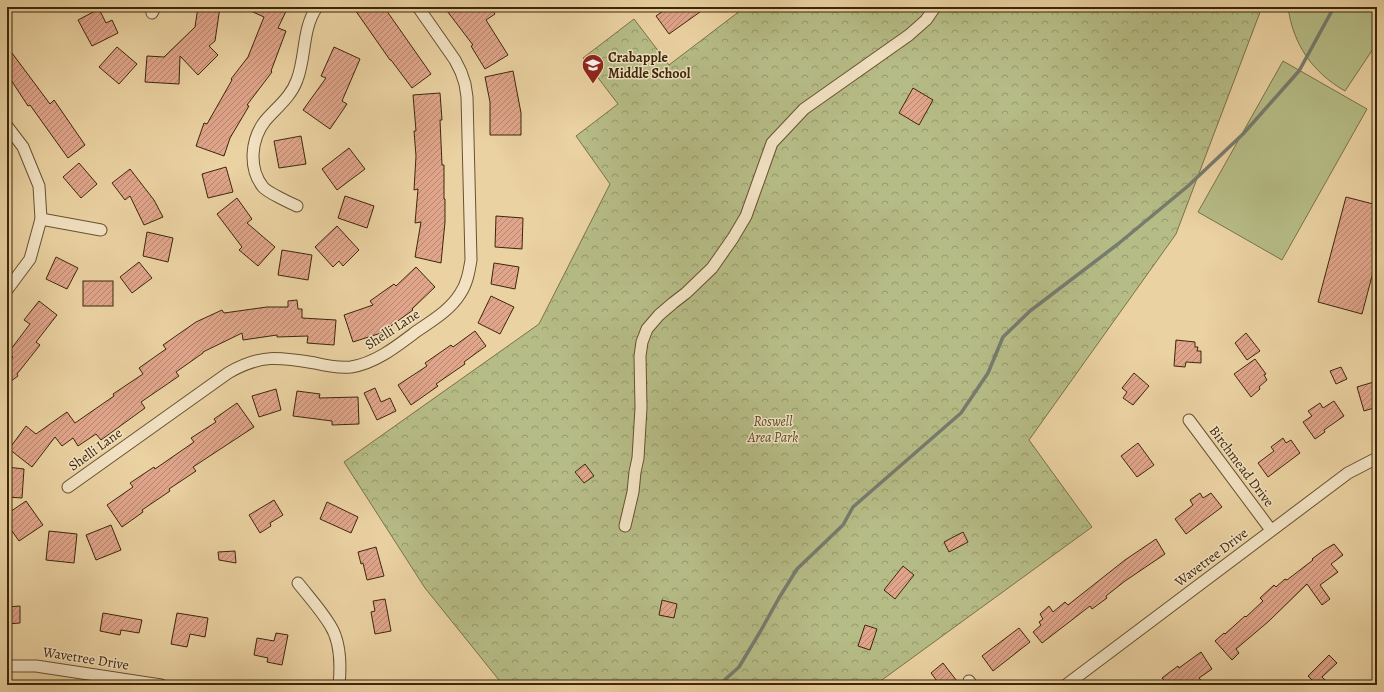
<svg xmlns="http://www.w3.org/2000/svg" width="1384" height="692" font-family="Alegreya,serif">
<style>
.green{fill:#b6bc86;stroke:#7a7248}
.park{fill:url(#park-crowns);stroke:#7a7248}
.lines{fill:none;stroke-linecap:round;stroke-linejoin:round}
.stream{stroke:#767c6e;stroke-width:3.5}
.building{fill:url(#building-hatch);stroke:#3d270a}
.street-casing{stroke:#685230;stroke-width:13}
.street{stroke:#f2e2c3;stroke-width:11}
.labels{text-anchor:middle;stroke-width:3;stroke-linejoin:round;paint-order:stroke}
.poi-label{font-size:14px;font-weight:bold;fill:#3d270a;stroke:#f2e2c3;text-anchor:start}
.street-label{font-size:14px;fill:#3d270a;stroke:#f2e2c3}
.park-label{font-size:14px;font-style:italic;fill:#5b4c29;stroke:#f2e2c3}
</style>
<defs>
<pattern id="park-crowns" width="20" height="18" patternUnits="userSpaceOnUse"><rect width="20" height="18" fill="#b6bc86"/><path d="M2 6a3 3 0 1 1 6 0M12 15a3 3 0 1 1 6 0" fill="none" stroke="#95996c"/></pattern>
<pattern id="building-hatch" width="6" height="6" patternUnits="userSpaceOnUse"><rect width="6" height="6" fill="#e0a58b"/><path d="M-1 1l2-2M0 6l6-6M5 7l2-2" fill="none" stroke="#b78670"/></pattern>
</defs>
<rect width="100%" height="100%" fill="#ebd2a2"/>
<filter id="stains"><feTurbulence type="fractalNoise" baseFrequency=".005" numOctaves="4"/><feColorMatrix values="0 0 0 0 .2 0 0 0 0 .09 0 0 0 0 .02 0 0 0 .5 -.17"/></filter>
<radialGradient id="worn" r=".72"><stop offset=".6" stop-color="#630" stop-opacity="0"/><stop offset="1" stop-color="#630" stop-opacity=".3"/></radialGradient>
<g class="green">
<path d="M1288,7H1377V43L1345,91C1312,72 1293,44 1288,7Z"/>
<polygon points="1283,61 1367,109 1282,260 1198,212"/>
</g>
<polygon class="park" points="745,7 1262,7 1176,234 1029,440 1092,527 875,685 503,685 425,588 344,462 539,324 610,184 576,136 618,104 583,58 634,19 669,65"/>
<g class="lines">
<polyline class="stream" points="719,685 739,667 760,632 779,598 797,569 843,525 853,507 961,413 988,373 1003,337 1030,311 1118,244 1188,186 1243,134 1299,71 1334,7"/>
</g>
<g class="building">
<polygon points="198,7 220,7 215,41 209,46 218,55 198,75 180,56 179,84 145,82 147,56 164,57 195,27"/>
<polygon points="242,7 288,7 278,28 286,31 271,71 272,72 247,105 249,106 230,138 224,156 196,146 204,123 207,124 232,80 231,79 248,57 264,17"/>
<polygon points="353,7 384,7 431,74 412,88 391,60 390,60"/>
<polygon points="444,7 490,7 495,14 486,20 508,55 485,69 471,46 473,45"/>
<polygon points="669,7 707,7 669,34 656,16"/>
<polygon points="99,9 106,23 112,20 118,33 92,46 78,20"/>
<polygon points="117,47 137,64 119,84 99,67"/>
<polygon points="334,47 360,59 342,101 347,104 330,129 303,110 326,78 321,76"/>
<polygon points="12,53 50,104 54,100 85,145 68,158 30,105 28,106 11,80 7,82 7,57"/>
<polygon points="513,71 521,113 521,135 490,135 490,102 485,77"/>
<polygon points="913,88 933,100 919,125 899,113"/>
<polygon points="440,93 442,120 440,120 442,165 444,165 444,199 445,199 445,222 441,263 415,257 421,222 415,223 418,189 414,190 416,156 414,131 416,131 413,95"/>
<polygon points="301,136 306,164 279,168 274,141"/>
<polygon points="349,148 365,169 337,190 322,169"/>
<polygon points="79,163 97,184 81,198 63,177"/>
<polygon points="226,167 233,192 208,198 202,174"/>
<polygon points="130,169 154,200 163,217 144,225 130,196 125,200 112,183"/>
<polygon points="345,196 374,206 367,228 338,218"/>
<polygon points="1346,197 1377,205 1377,257 1362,314 1318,302"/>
<polygon points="237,198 252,219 247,223 275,247 258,266 239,250 242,247 217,214"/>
<polygon points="496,216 523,218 522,249 495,247"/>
<polygon points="337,226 359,250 343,266 339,261 333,267 315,247"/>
<polygon points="147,232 173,238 168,262 143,256"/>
<polygon points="282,250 312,255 308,280 278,275"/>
<polygon points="56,257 78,268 67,289 46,279"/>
<polygon points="139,262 152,278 132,293 120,277"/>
<polygon points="494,263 519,267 515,289 491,284"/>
<polygon points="416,267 435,287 412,309 413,310 381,333 353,342 344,315 373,305 370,301 394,284 396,286"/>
<rect x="83" y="281" width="30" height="25"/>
<polygon points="491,296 514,307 500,334 478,323"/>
<polygon points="297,300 298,309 302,309 302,318 336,320 334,345 307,343 308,336 277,337 277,335 243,340 242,333 203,352 203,353 176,372 179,376 141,402 145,408 101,440 96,434 78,446 73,438 62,446 55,437 32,467 9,449 26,426 36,434 67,412 75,423 114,396 113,394 143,374 139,368 166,349 163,345 196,322 222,310 224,313 267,307 288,307 288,301"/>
<polygon points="39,301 57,315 36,342 40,345 17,374 18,376 7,384 7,361 13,357 8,353 30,324 24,320"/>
<polygon points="475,331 486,346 464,362 465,364 436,384 438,386 411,405 398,385 427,366 425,363 451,345 453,347"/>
<polygon points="1246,333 1260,351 1247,360 1235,343"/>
<polygon points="1176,340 1195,342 1195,347 1198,347 1197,351 1201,351 1201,363 1186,362 1185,367 1174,366"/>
<polygon points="1255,359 1266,374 1264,375 1267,380 1259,387 1260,389 1251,397 1234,374"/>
<polygon points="1341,367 1347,379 1336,384 1330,371"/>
<polygon points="1134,373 1149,386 1133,405 1123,398 1127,392 1122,388"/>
<polygon points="1377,381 1377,407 1364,411 1357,387"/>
<polygon points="375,388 381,402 390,398 396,411 377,420 364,393"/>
<polygon points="276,389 281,410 259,417 252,396"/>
<polygon points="297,391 320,394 319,398 358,397 359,424 332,425 332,421 293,416"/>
<polygon points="1334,401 1344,416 1324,430 1325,432 1315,439 1303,422 1312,416 1308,411 1320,403 1323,408"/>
<polygon points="237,403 254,427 193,467 196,471 169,489 170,491 142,510 143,512 122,527 107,505 133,487 130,483 154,467 155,469 194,442 191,438 216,422 214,419"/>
<polygon points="1283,438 1286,443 1291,440 1300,453 1268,477 1258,463 1274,451 1271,447"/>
<polygon points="1138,443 1154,465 1137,477 1121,456"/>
<polygon points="585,464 594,476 584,483 575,472"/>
<polygon points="7,467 24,469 22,498 7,497"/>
<polygon points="1200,493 1203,498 1211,493 1222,507 1186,534 1175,519 1193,505 1190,500"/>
<polygon points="274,500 283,515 270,523 271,526 260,533 249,515"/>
<polygon points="26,501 43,525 19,541 7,524 7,514"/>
<polygon points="327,502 358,517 351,533 320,519"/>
<polygon points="111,525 121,550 96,560 86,535"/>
<polygon points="49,531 77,534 74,563 46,560"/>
<polygon points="963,532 968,542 949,552 944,542"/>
<polygon points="1156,539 1165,554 1125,581 1106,596 1107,598 1092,609 1090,606 1042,643 1033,632 1041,625 1039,622 1043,619 1040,614 1049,606 1053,612 1065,602 1068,605 1125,560"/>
<polygon points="1334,544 1343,555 1331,564 1338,572 1320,585 1330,599 1322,605 1307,584 1269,621 1236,649 1239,653 1232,660 1215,641 1224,633 1225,634 1245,616 1246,617 1263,601 1260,598 1274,585 1276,587 1285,579 1287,580 1313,560 1312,559 1324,550"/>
<polygon points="376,547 384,576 367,580 363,563 361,564 358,552"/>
<polygon points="235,551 236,563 219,560 218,552"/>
<polygon points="903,566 914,575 895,599 884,590"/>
<polygon points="385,599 391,631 375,634 371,612 375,611 373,601"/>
<polygon points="662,600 677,604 674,618 659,615"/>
<polygon points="20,606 20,623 7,624 7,607"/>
<polygon points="103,613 142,620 139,633 121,630 120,635 100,631"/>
<polygon points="177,613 208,618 205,637 190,634 187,647 171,644"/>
<polygon points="865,625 877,629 870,650 858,646"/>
<polygon points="1019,628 1030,642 993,671 982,656"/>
<polygon points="276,633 288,635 282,665 267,662 268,658 254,655 257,638 274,641"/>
<polygon points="1201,652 1212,669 1199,678 1205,685 1168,685 1162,678 1178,666 1179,668"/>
<polygon points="1329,655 1337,663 1322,677 1330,685 1317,685 1308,676"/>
<polygon points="943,663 960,685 940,685 931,673"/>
</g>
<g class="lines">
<g class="street-casing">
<g id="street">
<polyline points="152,13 155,7"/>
<polyline points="7,126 23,147 39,186 41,219 30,259 7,290"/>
<path d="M297,206C290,203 267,192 263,187C248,168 251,139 265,121C276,108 291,97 297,80C306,57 302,28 317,7"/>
<polyline points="41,219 101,230"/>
<polyline points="1189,420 1271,530"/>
<path d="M68,487L228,373C260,354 279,357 315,363C327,366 339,368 351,367C376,363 397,346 417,331C433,320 450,310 460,294C467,284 469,272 471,260L467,97L465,84L461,72L455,60L418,7"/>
<polyline points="625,526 633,492 635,472 638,458 641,408 640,356 642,342 647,329 659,315 673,303 686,293 712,268 733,238 746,216 772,143 804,109 909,35 926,20 935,7"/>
<path d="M298,583C309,597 321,610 330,625C341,642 341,665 339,685"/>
<polyline points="7,666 36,666 161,685"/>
<polyline points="969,681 972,685"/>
<polyline points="1066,685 1348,473 1377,458"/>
</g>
</g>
<use href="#street" class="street"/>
</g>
<defs>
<g id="school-pin" transform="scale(1.15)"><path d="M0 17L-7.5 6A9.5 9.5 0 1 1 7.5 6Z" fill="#8f2418" stroke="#f2e2c3"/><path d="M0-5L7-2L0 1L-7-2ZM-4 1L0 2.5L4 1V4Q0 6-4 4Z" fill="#fff"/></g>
</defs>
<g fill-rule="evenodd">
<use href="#school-pin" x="593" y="65"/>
</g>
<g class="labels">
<g class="poi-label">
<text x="608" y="62">Crabapple<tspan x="608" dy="16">Middle School</tspan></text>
</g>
<g class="street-label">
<text transform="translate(392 329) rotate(-33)" y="5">Shelli Lane</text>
<text transform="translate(95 449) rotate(-36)" y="5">Shelli Lane</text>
<text transform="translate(1242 466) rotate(53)" y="5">Birchmead Drive</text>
<text transform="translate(1211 557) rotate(-37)" y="5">Wavetree Drive</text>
<text transform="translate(86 658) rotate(9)" y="5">Wavetree Drive</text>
</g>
<g class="park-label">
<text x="773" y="426">Roswell<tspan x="773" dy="16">Area Park</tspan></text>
</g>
</g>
<rect width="1384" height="692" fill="none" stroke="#ebd2a2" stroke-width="24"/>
<rect x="8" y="8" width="1368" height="676" fill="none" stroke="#3d270a" stroke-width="2"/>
<rect x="12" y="12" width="1360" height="668" fill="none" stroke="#3d270a"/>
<rect width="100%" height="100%" filter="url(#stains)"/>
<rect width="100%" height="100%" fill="url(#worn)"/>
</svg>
